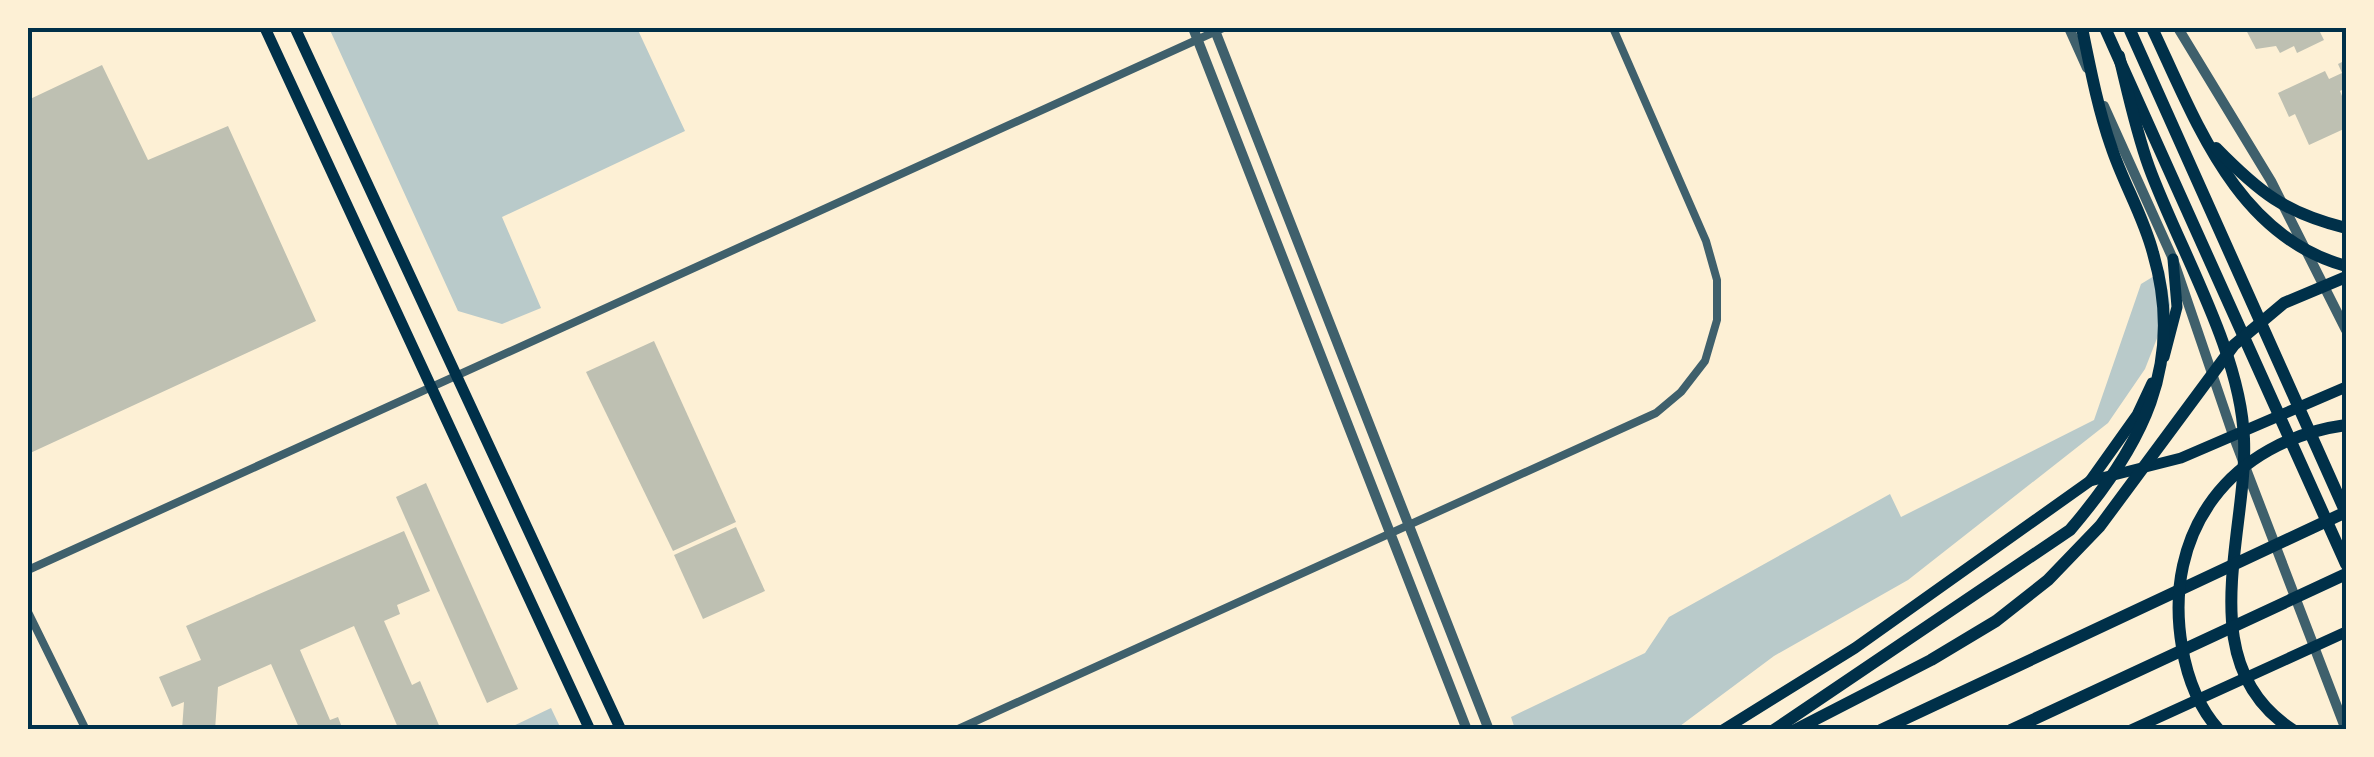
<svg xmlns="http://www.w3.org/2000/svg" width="2374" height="757" font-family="'Fira Sans',sans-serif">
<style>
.green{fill:#b9caca}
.building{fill:#bec0b2}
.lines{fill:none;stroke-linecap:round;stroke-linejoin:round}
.minor{stroke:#3f606c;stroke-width:8}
.tertiary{stroke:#3f606c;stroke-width:10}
.secondary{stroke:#003049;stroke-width:11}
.primary{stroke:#003049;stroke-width:12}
.trunk{stroke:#003049;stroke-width:12}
.neatline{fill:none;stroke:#003049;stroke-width:4}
</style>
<rect width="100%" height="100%" fill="#fdf0d5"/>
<g class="green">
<polygon points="329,28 637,28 685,131 502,217 541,308 502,324 458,311"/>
<polygon points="2164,270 2170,305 2145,369 2108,423 1908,580 1774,656 1676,729 1515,729 1511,717 1645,653 1669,617 1890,494 1901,517 2094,420 2141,284"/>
<polygon points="551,708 561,729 507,729"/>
</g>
<g class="building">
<polygon points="2245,28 2318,28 2324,40 2297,53 2294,46 2280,53 2276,46 2256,49"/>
<polygon points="2346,60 2346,88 2340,91 2346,106 2346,128 2309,145 2295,114 2289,117 2278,93 2325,71 2329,79 2342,73 2338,64"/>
<polygon points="102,65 148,160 228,126 316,321 28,454 28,100"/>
<polygon points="654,341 736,522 673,551 586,372"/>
<polygon points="426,483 518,689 487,703 396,497"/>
<polygon points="736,527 765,591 703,619 674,555"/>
<polygon points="404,531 430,591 397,605 400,614 384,621 412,685 420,681 441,730 399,730 354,626 300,650 330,720 338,717 343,730 300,730 271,664 218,687 215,730 182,730 184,702 172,707 159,677 201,660 186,626"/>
</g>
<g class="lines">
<g class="minor">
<polyline points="28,570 1223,28"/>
<polyline points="28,612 86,730"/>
<polyline points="956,730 1656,413 1681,392 1705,361 1717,320 1717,280 1706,241 1613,28"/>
</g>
<g class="tertiary">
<polyline points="1193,28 1467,730"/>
<polyline points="1214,28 1489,730"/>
<polyline points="2069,28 2087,68"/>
<polyline points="2178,28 2271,181 2346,330"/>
<polyline points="2104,106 2173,259 2233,435 2346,730"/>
</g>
<g class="secondary">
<polyline points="265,28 590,730"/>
<polyline points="295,28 621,730"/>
<polyline points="2164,357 2177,307 2173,259"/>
<polyline points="2090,481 2137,415 2152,383"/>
<polyline points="1723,730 1855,648 2090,481 2181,458 2346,387"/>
<polyline points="2131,730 2346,632"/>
</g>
<g class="primary">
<polyline points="2105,28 2346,564"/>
<polyline points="2129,28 2346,513"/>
</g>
<g class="trunk">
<path d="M2152,28C2196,121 2236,236 2346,266"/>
<path d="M2119,56C2128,93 2136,131 2149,167C2179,249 2241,351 2244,439C2248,534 2190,664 2293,730"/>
<path d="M2216,148C2259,192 2285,213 2346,228"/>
<path d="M1774,730L2070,530C2141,447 2186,365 2153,253C2143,215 2123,183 2111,146C2098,109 2090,67 2082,28"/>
<polyline points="1795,730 1931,660 1996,621 2048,580 2100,526 2234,345 2284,303 2346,277"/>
<polyline points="1881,730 2346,512"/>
<polyline points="2011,730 2346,574"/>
<path d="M2219,730C2198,707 2187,676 2182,647C2162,531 2231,441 2346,425"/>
</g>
</g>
<rect width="2374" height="757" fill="none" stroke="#fdf0d5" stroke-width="60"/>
<rect x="30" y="30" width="2314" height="697" class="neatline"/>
</svg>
